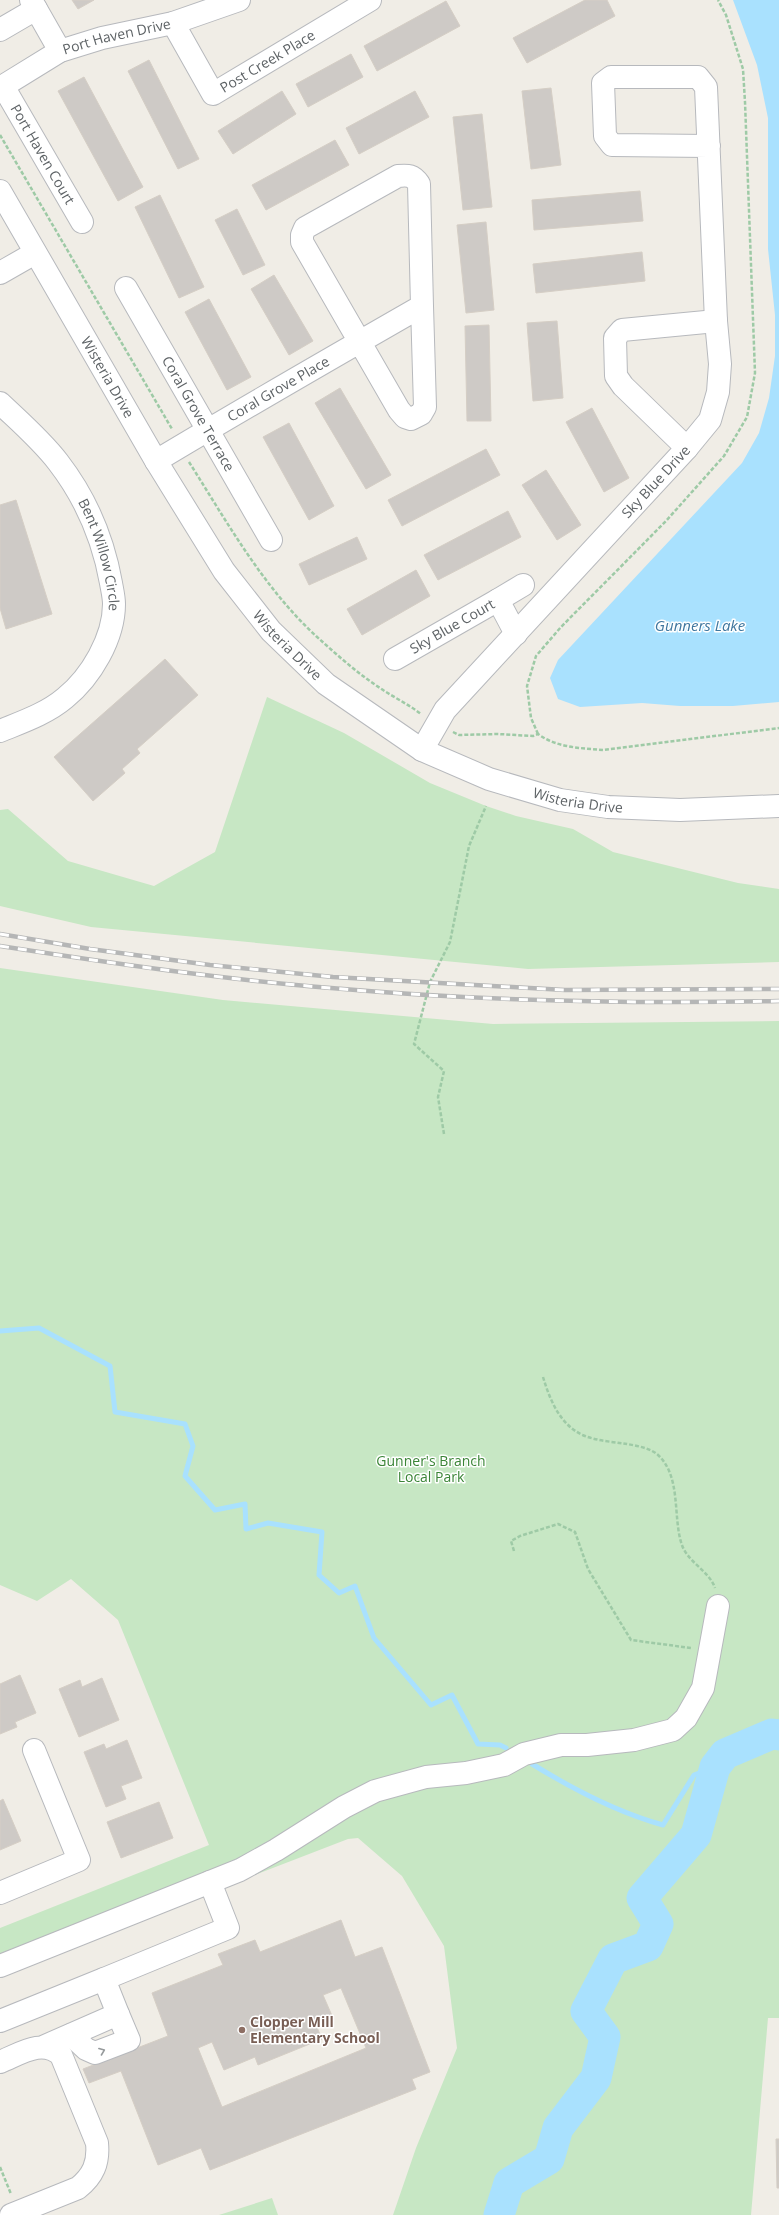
<svg xmlns="http://www.w3.org/2000/svg" width="779" height="2215" font-family="'Open Sans',sans-serif">
<style>
.green{fill:#c7e7c4}
.water{fill:#a9e1fe}
.lines{fill:none;stroke-linecap:round;stroke-linejoin:round}
.stream{stroke:#a9e1fe;stroke-width:5}
.river{stroke:#a9e1fe;stroke-width:31}
.building{fill:#cecac6;stroke:#d5cec5;fill-rule:evenodd}
.minor-casing{stroke:#b7b9bd;stroke-width:24}
.path{stroke:#9ecaa6;stroke-width:2.5;stroke-dasharray:4 2;stroke-linecap:butt}
.minor{stroke:#fff;stroke-width:22}
.rail-casing{stroke:#b5b6b6;stroke-width:4.5}
.rail{stroke:#fff;stroke-width:3;stroke-dasharray:9;stroke-linecap:butt}
.oneway{stroke:#969a9c}
.education-dot{fill:#8d6e63;stroke:#fff;stroke-width:1.5}
.labels{text-anchor:middle;stroke-width:3;stroke-linejoin:round;paint-order:stroke}
.street-label{font-size:14px;fill:#5e6366;stroke:#fff}
.park-label{font-size:14px;fill:#3b8537;stroke:#fff}
.education-label{font-size:14px;font-weight:bold;fill:#785e54;stroke:#fff;text-anchor:start}
.water-label{font-size:15px;font-style:italic;fill:#3f779f;stroke:#fff}
</style>
<rect width="100%" height="100%" fill="#f0ede6"/>
<g class="green">
<polygon points="267,697 344,733 430,783 486,806 516,816 573,829 613,852 738,883 779,889 779,962 528,969 91,927 0,906 0,810 8,809 68,861 154,886 215,852"/>
<polygon points="0,968 223,1000 493,1024 779,1021 779,2018 768,2018 751,2215 393,2215 416,2148 457,2048 444,1946 402,1876 358,1838 348,1839 0,1973 0,1928 209,1845 118,1620 71,1579 37,1601 0,1585"/>
<polygon points="272,2198 278,2215 219,2215"/>
</g>
<polygon class="water" points="733,0 779,0 779,702 733,706 680,706 642,703 580,707 558,699 550,678 558,660 742,463 759,433 769,398 775,356 775,315 768,249 768,118 757,65"/>
<g class="lines">
<g class="stream">
<polyline points="0,1331 39,1328 110,1366 115,1412 185,1424 193,1446 185,1476 215,1510 245,1504 246,1529 268,1523 322,1532 319,1575 339,1593 355,1586 374,1638 431,1705 452,1695 478,1744 500,1745 506,1748"/>
<path d="M532,1764C571,1788 619,1813 663,1825L694,1775L715,1767"/>
</g>
<polyline class="river" points="499,2215 509,2183 549,2159 558,2128 596,2078 605,2037 586,2011 613,1959 648,1946 658,1924 642,1898 696,1835 715,1767 725,1754 772,1734 779,1735"/>
</g>
<g class="building">
<polygon points="72,0 94,0 78,9"/>
<polygon points="585,0 607,0 615,16 527,63 513,38"/>
<polygon points="446,1 460,26 377,71 364,46"/>
<polygon points="351,54 363,77 308,107 296,84"/>
<polygon points="149,60 199,159 178,169 128,71"/>
<polygon points="84,77 143,187 118,201 58,91"/>
<polygon points="551,88 561,165 531,169 522,91"/>
<polygon points="282,91 296,114 233,154 218,131"/>
<polygon points="415,91 429,117 359,154 346,128"/>
<polygon points="482,114 492,207 463,210 453,117"/>
<polygon points="335,140 349,165 266,210 252,185"/>
<polygon points="640,191 643,221 534,230 532,200"/>
<polygon points="160,195 204,287 179,298 135,207"/>
<polygon points="237,209 265,265 243,275 215,220"/>
<polygon points="486,222 494,310 466,313 457,225"/>
<polygon points="642,252 645,281 536,293 533,264"/>
<polygon points="274,275 313,341 289,355 251,289"/>
<polygon points="209,299 251,377 227,390 185,312"/>
<polygon points="557,321 563,398 533,401 527,323"/>
<polygon points="489,325 491,421 467,421 465,326"/>
<polygon points="340,388 391,475 366,489 315,403"/>
<polygon points="592,408 629,478 604,492 566,422"/>
<polygon points="289,423 334,506 309,520 263,437"/>
<polygon points="486,449 500,475 402,526 388,500"/>
<polygon points="546,470 581,525 557,540 522,485"/>
<polygon points="16,500 52,614 6,629 0,608 0,505"/>
<polygon points="508,511 521,537 438,580 424,555"/>
<polygon points="357,537 367,559 309,585 299,564"/>
<polygon points="416,570 430,596 362,635 347,609"/>
<polygon points="165,659 198,695 137,749 140,753 122,769 125,773 93,801 54,757"/>
<polygon points="20,1675 36,1713 15,1722 17,1727 0,1734 0,1684"/>
<polygon points="102,1678 119,1720 79,1737 59,1689 80,1680 82,1687"/>
<polygon points="127,1740 142,1778 121,1786 126,1799 106,1807 84,1752 104,1744 106,1749"/>
<polygon points="3,1799 21,1841 0,1850 0,1801"/>
<polygon points="159,1802 173,1838 121,1858 107,1822"/>
<path d="M341,1920L355,1957L382,1947L430,2072L412,2079L416,2089L210,2170L201,2148L158,2165L121,2071L89,2083L83,2069L168,2036L152,1993L223,1965L218,1954L255,1940L260,1952ZM341,1988L366,2048L222,2107L198,2048L212,2042L224,2070L255,2057L258,2065L322,2039L316,2025L333,2018L323,1995Z"/>
<polygon points="776,2139 779,2139 779,2188 777,2188"/>
</g>
<g class="lines">
<g class="minor-casing">
<g id="minor">
<polyline points="31,0 60,51"/>
<path id="s1" d="M173,23L213,94L370,0"/>
<polyline points="0,30 36,9"/>
<path id="s2" d="M3,86L82,222"/>
<path id="s3" d="M0,88L60,51L102,38L173,23L239,0"/>
<path id="s4" d="M0,191L156,461L224,571L271,631L326,684L422,750L489,779L560,800L608,807L680,810L779,806"/>
<polyline points="0,273 35,253"/>
<path id="s5" d="M126,288L271,540"/>
<path id="s6" d="M0,403C20,422 41,440 58,462C85,497 103,538 111,583C112,589 114,597 114,604C114,638 91,677 65,698C46,714 22,722 0,731"/>
<polyline points="687,448 623,386 616,376 615,338 622,330 716,321"/>
<path id="s7" d="M156,461C244,408 333,357 422,306L419,184C413,175 408,175 398,176L305,228L302,235V242L399,410L405,417L411,419L421,414L425,407L422,306"/>
<polyline points="498,600 523,585"/>
<path id="s8" d="M395,659L498,600L516,634"/>
<path id="s9" d="M422,750L445,710L687,448L710,420L718,392L720,364L716,321L706,87L698,77H611L603,83L605,136L612,145L709,146"/>
<polyline points="210,1882 240,1870 276,1850 344,1807 375,1791 426,1777 466,1773 504,1765 524,1754 561,1745 587,1745 634,1740 673,1730 686,1718 703,1688 718,1606"/>
<polyline points="0,1893 79,1860 34,1750"/>
<polyline points="0,1966 210,1882 228,1928 104,1979 118,2014 45,2046"/>
<polyline points="0,2021 104,1979"/>
<polyline points="71,2035 86,2049 95,2053 129,2040 118,2014"/>
<path d="M0,2062C20,2054 42,2038 61,2055L97,2143C99,2163 93,2176 78,2188L11,2215"/>
</g>
</g>
<g class="path">
<polyline points="0,135 172,429"/>
<path d="M189,462C227,522 263,587 316,636C336,654 357,673 380,688C393,697 408,704 421,714"/>
<path d="M453,732L459,735L498,734L533,736L538,734C557,748 581,748 603,750L779,728"/>
<polyline points="538,734 531,718 527,686 536,656 561,627 666,521 724,456 747,417 755,373 745,102 743,69 726,15 718,0"/>
<polyline points="444,1134 438,1097 444,1071 414,1044 430,982 450,942 469,846 486,806"/>
<path d="M543,1377C550,1400 560,1426 585,1436C598,1441 614,1442 627,1444C638,1446 650,1448 658,1455C681,1476 673,1515 681,1542C686,1562 709,1570 715,1588"/>
<polyline points="514,1551 511,1541 520,1536 558,1524 575,1532 588,1569 631,1640 691,1648"/>
<polyline points="0,2167 11,2194"/>
</g>
<use href="#minor" class="minor"/>
<g class="rail-casing">
<g id="rail">
<polyline points="0,934 90,949 210,965 333,977 565,990 779,989"/>
<path d="M0,946C110,963 220,979 331,988C480,1001 630,1004 779,1001"/>
</g>
</g>
<use href="#rail" class="rail"/>
</g>
<defs><path id="oneway-chevron" d="M-2-3.5L2.5 0L-2 3.5" fill="none" stroke-width="1.6" stroke-linecap="round" stroke-linejoin="round"/></defs>
<use class="oneway" href="#oneway-chevron" transform="translate(102 2051) rotate(-21)"/>
<circle class="education-dot" cx="242" cy="2030" r="4"/>
<g class="labels">
<g class="street-label">
<text dy="5" stroke="none"><textPath href="#s3" startOffset="129">Port Haven Drive</textPath></text>
<text dy="5" stroke="none"><textPath href="#s1" startOffset="145">Post Creek Place</textPath></text>
<text dy="5" stroke="none"><textPath href="#s2" startOffset="79">Port Haven Court</textPath></text>
<text dy="5" stroke="none"><textPath href="#s4" startOffset="215">Wisteria Drive</textPath></text>
<text dy="5" stroke="none"><textPath href="#s7" startOffset="142">Coral Grove Place</textPath></text>
<text dy="5" stroke="none"><textPath href="#s5" startOffset="145">Coral Grove Terrace</textPath></text>
<text dy="5" stroke="none"><textPath href="#s9" startOffset="357">Sky Blue Drive</textPath></text>
<text dy="5" stroke="none"><textPath href="#s6" startOffset="186">Bent Willow Circle</textPath></text>
<text dy="5" stroke="none"><textPath href="#s8" startOffset="66">Sky Blue Court</textPath></text>
<text dy="5" stroke="none"><textPath href="#s4" startOffset="539">Wisteria Drive</textPath></text>
<text dy="5" stroke="none"><textPath href="#s4" startOffset="875">Wisteria Drive</textPath></text>
</g>
<g class="park-label">
<text x="431" y="1466">Gunner's Branch<tspan x="431" dy="16">Local Park</tspan></text>
</g>
<g class="education-label">
<text x="250" y="2027">Clopper Mill<tspan x="250" dy="16">Elementary School</tspan></text>
</g>
<g class="water-label">
<text x="700" y="631">Gunners Lake</text>
</g>
</g>
</svg>
